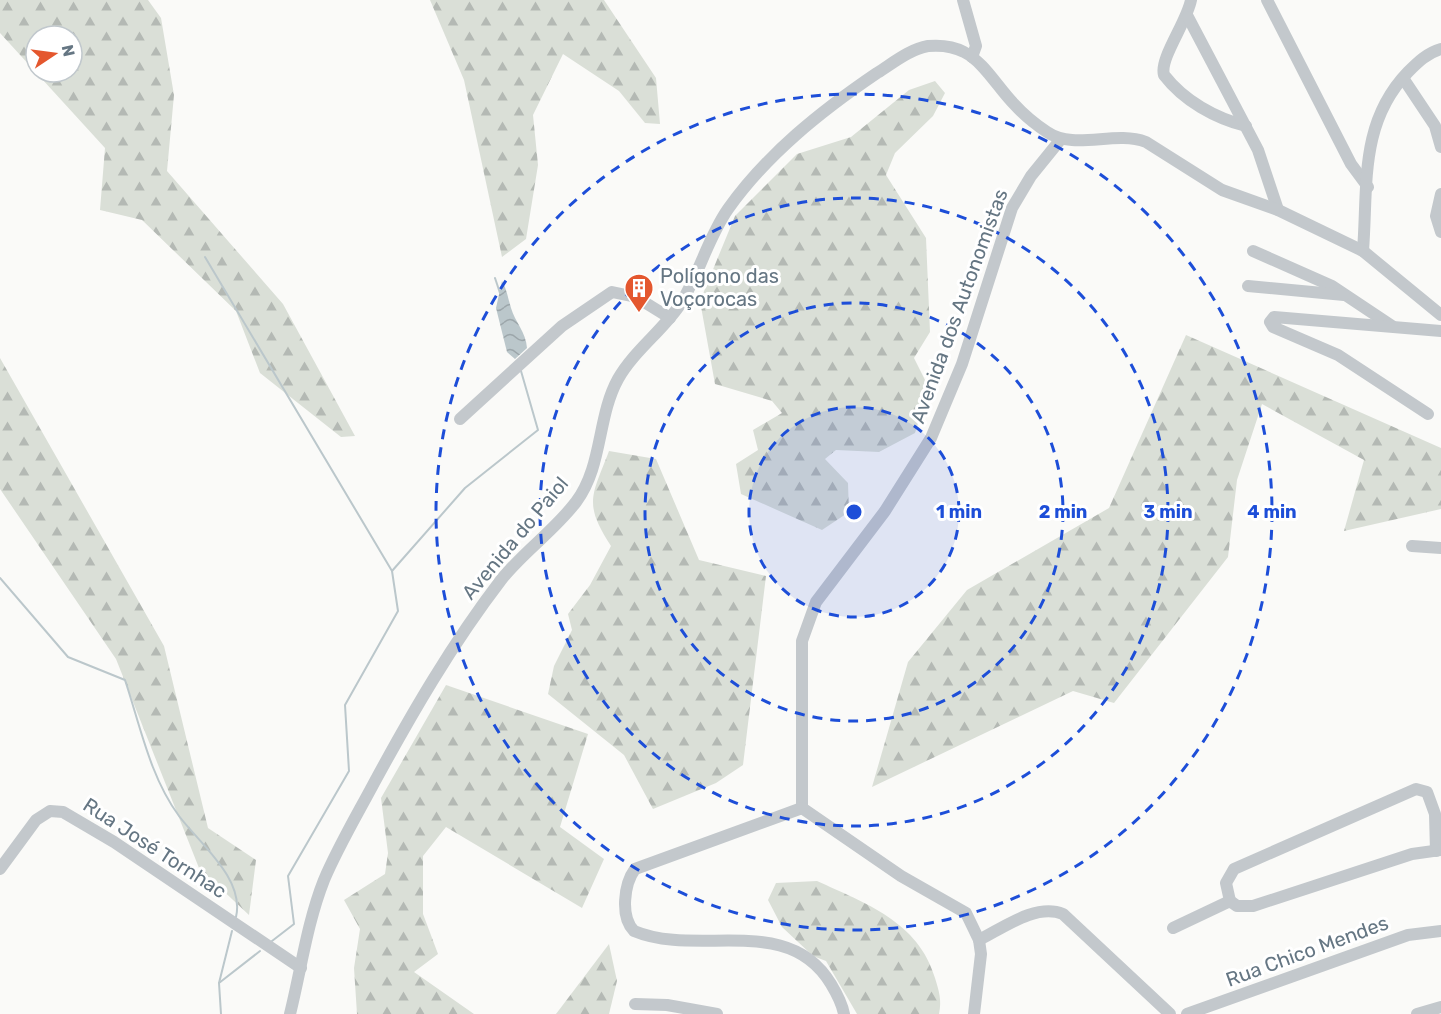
<svg xmlns="http://www.w3.org/2000/svg" width="1441" height="1014" font-family="Rubik,sans-serif">
<style>
.forest{fill:url(#forest-firs);fill-rule:evenodd}
.water{fill:url(#water-waves)}
.lines{fill:none;stroke-linecap:round;stroke-linejoin:round}
.stream{stroke:#bbc7cb;stroke-width:2}
.minor{stroke:#c3c8cc;stroke-width:12}
.ring{fill:none;stroke:#1d4ed8;stroke-width:3;stroke-dasharray:10 8}
.labels{text-anchor:middle;stroke-width:6;stroke-linejoin:round;paint-order:stroke}
.poi-label{font-size:20px;fill:#657683;stroke:#fff;text-anchor:start}
.street-label{font-size:20px;fill:#657683;stroke:#fff}
.centre{fill:#1d4ed8;stroke:#fff;stroke-width:3}
.ring-label{font-size:18px;text-anchor:middle;font-weight:bold;fill:#1d4ed8;stroke:#fff;stroke-width:6;stroke-linejoin:round;paint-order:stroke}
</style>
<defs>
<pattern id="forest-firs" width="22" height="20" patternUnits="userSpaceOnUse" patternTransform="scale(1.5)"><rect width="22" height="20" fill="#dadfd7"/><path d="M5 1l3.5 6h-7zM16 11l3.5 6h-7z" fill="#b4b9b4"/></pattern>
<pattern id="water-waves" width="16" height="10" patternUnits="userSpaceOnUse" patternTransform="scale(1.5)"><rect width="16" height="10" fill="#bbc7cb"/><path d="M0 5q4-4 8 0t8 0" fill="none" stroke="#9ca6aa"/></pattern>
</defs>
<rect width="100%" height="100%" fill="#fafaf8"/>
<g class="forest">
<path d="M0,0H148L161,18L174,95L167,171L283,304L355,436L341,437L260,373L236,311L142,220L100,210L105,148L0,33ZM36,36H72V72H36Z"/>
<polygon points="430,0 604,0 656,78 660,124 645,123 619,91 563,54 533,115 538,165 526,239 502,257 464,80"/>
<polygon points="935,81 945,93 933,116 895,153 886,175 926,238 930,332 914,358 929,388 915,433 879,452 836,450 825,459 848,483 849,512 822,530 741,494 736,464 758,450 753,430 782,413 772,401 715,384 700,301 735,216 797,154 851,137 909,90"/>
<polygon points="1186,335 1441,448 1441,509 1344,531 1364,460 1262,404 1237,480 1228,557 1114,703 1073,691 872,787 908,662 967,590 1109,508"/>
<polygon points="0,358 164,646 208,828 256,860 249,915 199,868 116,659 0,489"/>
<path d="M609,451L656,459L699,560L766,576L743,765L716,783L653,809L624,755L548,694L554,666L572,630L568,614L590,585L611,546C583,503 592,496 609,451Z"/>
<polygon points="446,685 588,734 560,827 604,859 582,908 446,827 423,856 423,914 438,954 414,972 474,1014 357,1014 354,968 360,929 344,900 385,874 388,853 381,798"/>
<path d="M817,881C865,903 919,922 935,978C939,991 942,1000 939,1014H857L826,961L813,956L782,927L768,900L776,883Z"/>
<polygon points="609,944 617,981 609,1014 556,1014"/>
</g>
<path class="water" d="M502,281C507,290 508,298 511,308C515,322 526,332 527,348L515,359L507,352L496,308Z"/>
<g class="lines">
<g class="stream">
<polyline points="205,257 392,571"/>
<polyline points="495,278 500,293"/>
<path d="M0,578L68,657L125,680C140,725 150,777 179,816C200,844 245,879 236,917"/>
<polyline points="272,941 294,924 288,876 349,771 345,705 398,611 392,571 465,488 538,430 521,371"/>
<polyline points="219,983 260,951"/>
<polyline points="221,1014 219,983 232,931"/>
</g>
<g class="minor">
<polyline points="963,0 976,46 972,57"/>
<path d="M1191,0C1187,22 1159,59 1164,75C1184,101 1215,118 1246,126"/>
<polyline points="1267,0 1351,164 1368,187"/>
<polyline points="1188,17 1258,150 1278,210"/>
<polyline points="1403,78 1435,126 1441,147"/>
<polyline points="1441,194 1436,216 1441,232"/>
<polyline points="1253,251 1332,286 1392,326"/>
<path d="M1363,251C1368,185 1359,123 1408,72C1418,62 1427,53 1441,49"/>
<polyline points="1248,286 1344,295"/>
<polyline points="1428,414 1338,355 1273,327 1270,322 1274,317 1441,331"/>
<polyline points="460,419 562,326 612,292 636,297 670,318"/>
<polyline points="1412,546 1441,548"/>
<polyline points="802,808 802,641 816,602 885,511 931,438 962,364 1012,208 1031,176 1061,139"/>
<path d="M802,808L635,869C624,884 620,917 634,931C698,958 788,912 831,984C837,994 842,1003 844,1014"/>
<polyline points="802,808 901,876 966,913 979,940 981,954 974,1014"/>
<polyline points="0,869 36,820 50,811 63,812 114,842 301,968"/>
<polyline points="1230,901 1226,883 1234,869 1416,789 1427,792 1435,814 1436,851"/>
<polyline points="1173,928 1230,901 1237,906 1253,906 1412,854 1441,850"/>
<path d="M979,940C1003,928 1036,903 1063,914L1170,1014"/>
<polyline points="635,1004 667,1005 717,1014"/>
<path d="M290,1014C301,970 307,923 324,880C338,847 357,815 374,783C412,713 452,644 501,580C523,552 554,531 576,502C603,466 597,417 618,379C634,351 661,332 679,306C699,276 707,239 728,209C767,154 821,111 877,73C893,63 910,49 928,46C940,45 953,46 964,52C984,62 998,88 1014,104C1023,114 1035,124 1047,132C1075,151 1114,130 1146,142L1222,190L1278,210L1363,251L1441,315"/>
<polyline points="1187,1014 1408,935 1441,931"/>
<polyline points="1417,1014 1441,1007"/>
</g>
</g>
<circle cx="854" cy="512" r="105" fill="#1d4ed8" fill-opacity=".12"/>
<g class="ring">
<circle cx="854" cy="512" r="105"/>
<circle cx="854" cy="512" r="209"/>
<circle cx="854" cy="512" r="314"/>
<circle cx="854" cy="512" r="418"/>
</g>
<defs>
<g id="building-pin" transform="scale(1.5)"><path d="M0 17L-7.5 6A9.5 9.5 0 1 1 7.5 6Z" fill="#e4572e" stroke="#fff"/><path d="M-4-6H4V6H1V3H-1V6H-4ZM-2.5-4.3h1.7v1.8h-1.7ZM.8-4.3h1.7v1.8H.8ZM-2.5-1h1.7V.8h-1.7ZM.8-1h1.7V.8H.8Z" fill="#fff"/></g>
</defs>
<g fill-rule="evenodd">
<use href="#building-pin" x="639" y="288"/>
</g>
<g class="labels">
<g class="poi-label">
<text x="660" y="283">Polígono das<tspan x="660" dy="23">Voçorocas</tspan></text>
</g>
<g class="street-label">
<text transform="translate(959 306) rotate(-70)" y="7">Avenida dos Autonomistas</text>
<text transform="translate(515 538) rotate(-50)" y="7">Avenida do Paiol</text>
<text transform="translate(155 848) rotate(33)" y="7">Rua José Tornhac</text>
<text transform="translate(1307 951) rotate(-20)" y="7">Rua Chico Mendes</text>
</g>
</g>
<circle cx="854" cy="512" r="9" class="centre"/>
<g class="ring-label">
<text x="959" y="518">1 min</text>
<text x="1063" y="518">2 min</text>
<text x="1168" y="518">3 min</text>
<text x="1272" y="518">4 min</text>
</g>
<g transform="translate(54 54) rotate(77)"><circle r="28" fill="#ffffff" stroke="#c1c8cd" stroke-width="1.5"/>
<path d="M0-4.5L10 22L0 15L-10 22Z" fill="#e4572e"/>
<text y="-9" font-size="16" font-weight="bold" text-anchor="middle" fill="#657683">N</text>
</g>
</svg>
